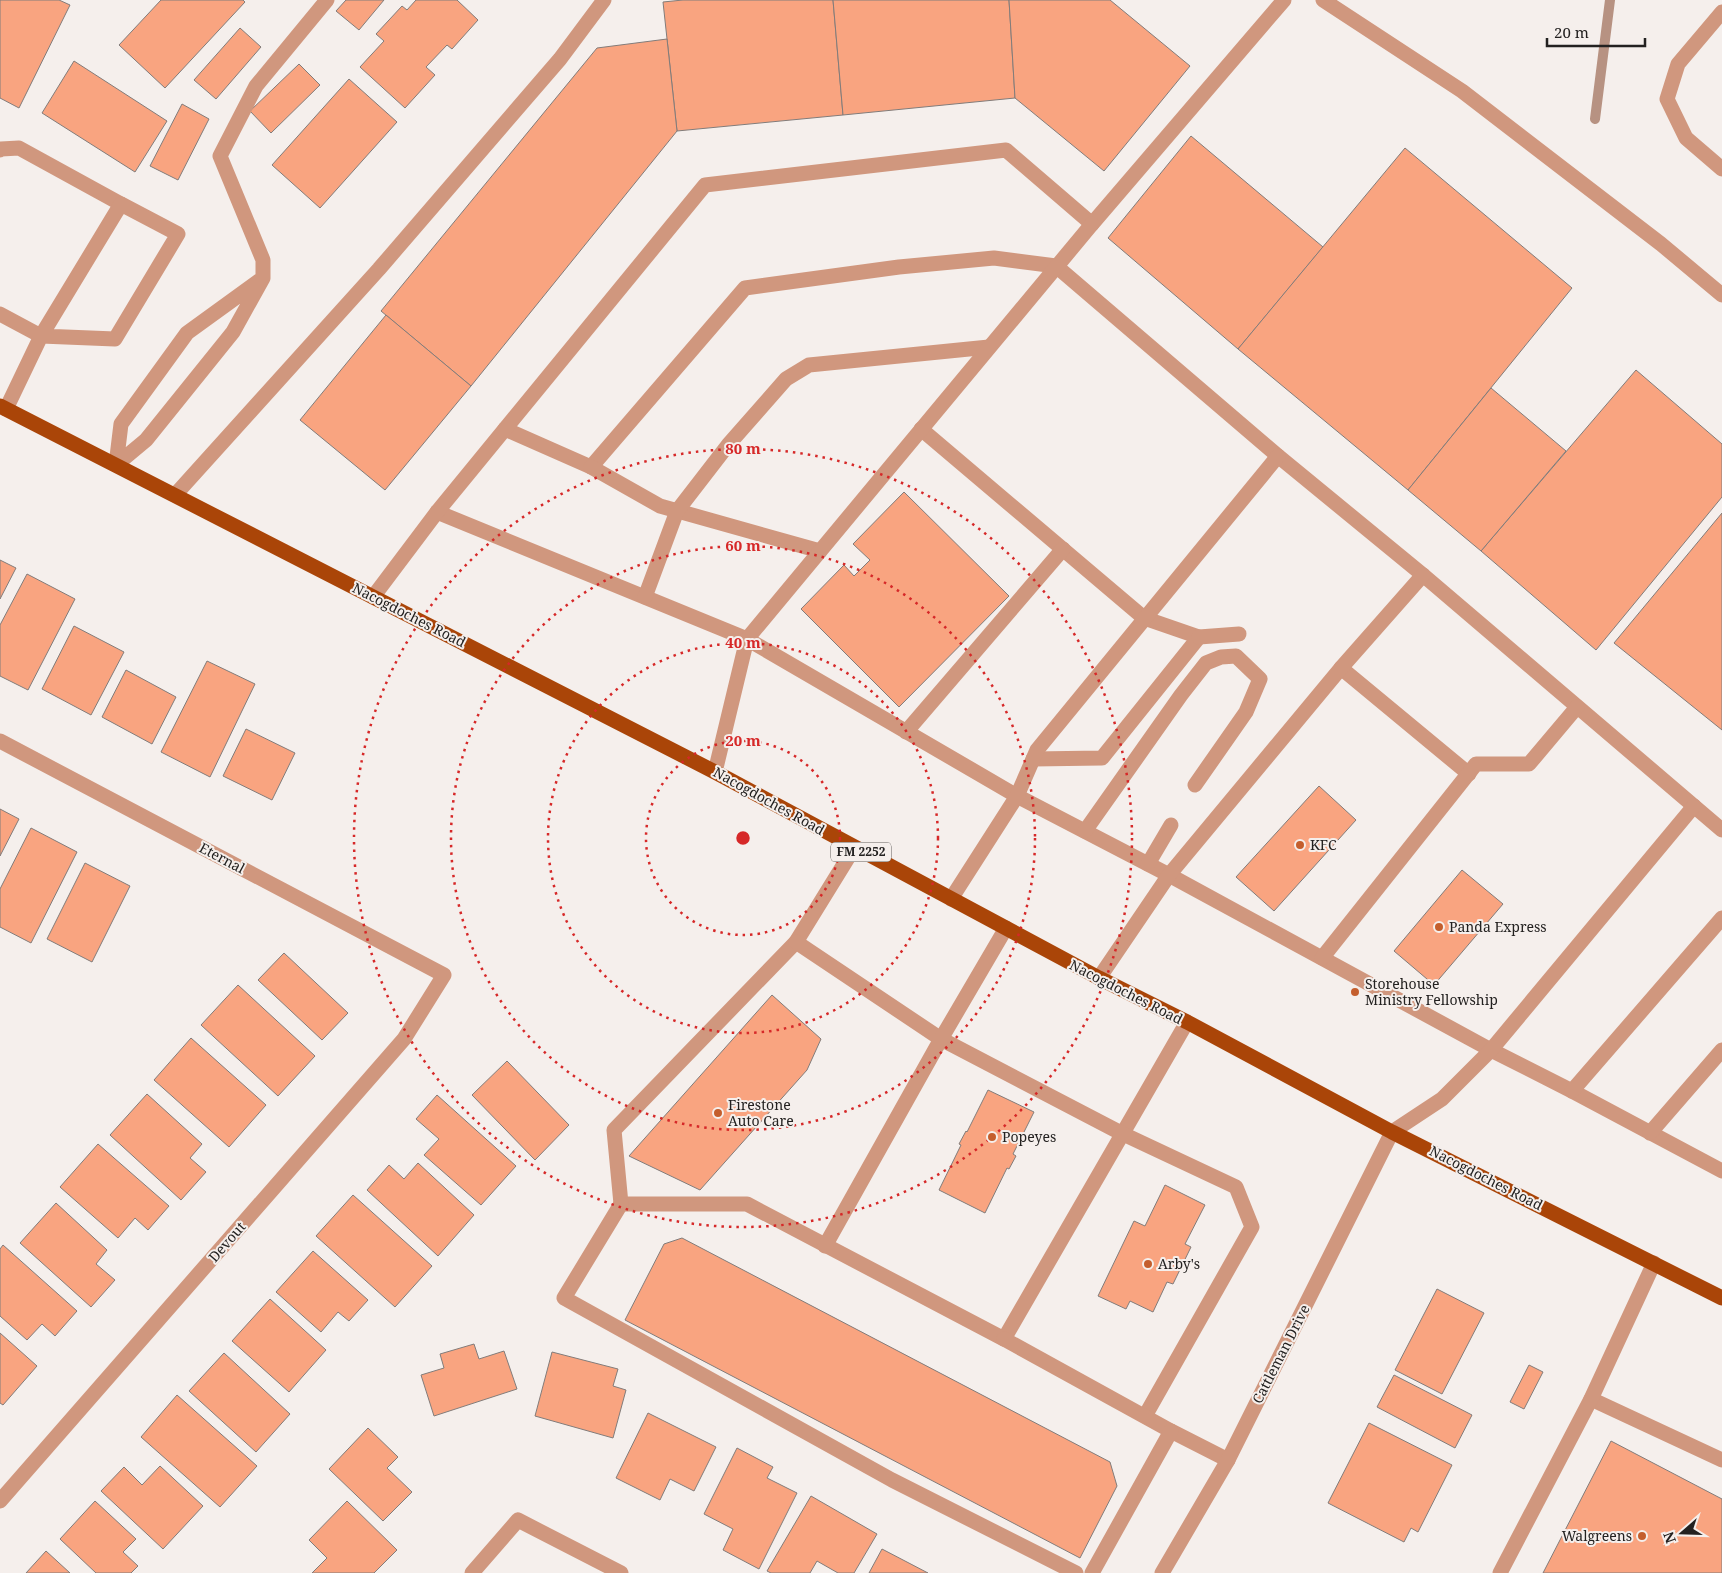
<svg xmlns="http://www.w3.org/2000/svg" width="1722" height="1573" font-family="'Noto Serif',serif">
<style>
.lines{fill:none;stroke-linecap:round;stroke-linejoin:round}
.stream{stroke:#b79282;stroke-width:10}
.building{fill:#f9a480;stroke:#827c7a}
.lane{stroke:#d0977e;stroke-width:15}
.street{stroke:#d0977e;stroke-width:15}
.primary{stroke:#aa4508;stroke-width:15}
.ring{fill:none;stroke:#d62828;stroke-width:2.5;stroke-dasharray:2.5 5}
.poi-dot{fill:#c45e2d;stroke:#f5efec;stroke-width:2}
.labels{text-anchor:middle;stroke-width:4;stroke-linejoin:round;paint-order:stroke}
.shield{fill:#f5efec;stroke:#625f5d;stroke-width:1}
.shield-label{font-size:12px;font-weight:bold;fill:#232120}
.street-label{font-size:14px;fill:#232120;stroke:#f5efec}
.poi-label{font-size:14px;fill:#232120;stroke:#f5efec;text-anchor:start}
.centre{fill:#d62828;stroke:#f5efec;stroke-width:2.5}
.ring-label{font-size:15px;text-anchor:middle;font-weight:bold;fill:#d62828;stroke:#f5efec;stroke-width:4;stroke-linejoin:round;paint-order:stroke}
</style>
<rect width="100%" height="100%" fill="#f5efec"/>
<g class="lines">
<polyline class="stream" points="1595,119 1610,0"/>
</g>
<g class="building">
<polygon points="0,0 59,0 70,5 19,108 0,98"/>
<polygon points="161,0 243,0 245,2 165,88 119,45"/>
<polygon points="346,0 384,0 359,30 336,11"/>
<polygon points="416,0 457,0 478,20 452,49 447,45 426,67 435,75 405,108 360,67 384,41 376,34 402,6 407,10"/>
<polygon points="683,0 833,0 843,115 677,131 663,2"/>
<polygon points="833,0 1009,0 1015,98 843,115"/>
<polygon points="1009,0 1110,0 1190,66 1104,171 1015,98"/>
<polygon points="240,28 261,47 216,99 194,80"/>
<polygon points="667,39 677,131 471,386 381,311 597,48"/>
<polygon points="74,61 167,121 135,172 42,113"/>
<polygon points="299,64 320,85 271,133 250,111"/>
<polygon points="349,79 397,122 320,208 272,165"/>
<polygon points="182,104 209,119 178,180 150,166"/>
<polygon points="1191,136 1323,247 1238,349 1108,238"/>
<polygon points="1405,148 1572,288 1408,490 1238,349"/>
<polygon points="386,315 471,386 385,490 300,420"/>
<polygon points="1636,370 1722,444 1722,497 1596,650 1481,551"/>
<polygon points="1491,388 1566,451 1481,551 1408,490"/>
<polygon points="904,492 1009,596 899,707 801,609 844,565 854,576 870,560 853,544"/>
<polygon points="1722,513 1722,730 1614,643"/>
<polygon points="0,560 16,568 0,599"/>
<polygon points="27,574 75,599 28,690 0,676 0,625"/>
<polygon points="74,626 124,652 91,715 42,689"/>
<polygon points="207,661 255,684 210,777 161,752"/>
<polygon points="126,670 176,697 152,744 102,717"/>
<polygon points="246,729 295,753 272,800 223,776"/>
<polygon points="1319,786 1356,820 1274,911 1236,877"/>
<polygon points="0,809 19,819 0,856"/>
<polygon points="31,828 77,852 31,943 0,927 0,889"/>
<polygon points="85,863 130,886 92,962 47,939"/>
<polygon points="1462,870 1503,904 1434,985 1394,951"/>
<polygon points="284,953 348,1013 322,1040 258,980"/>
<polygon points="238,985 315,1056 278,1096 201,1025"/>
<polygon points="772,995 821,1039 807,1070 700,1190 629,1156"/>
<polygon points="191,1038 266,1105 229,1147 154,1080"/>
<polygon points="507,1061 569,1125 535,1160 472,1095"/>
<polygon points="988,1090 1034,1112 1013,1154 1016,1156 1009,1169 1007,1168 985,1213 939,1190 961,1145 959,1144 966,1131 967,1132"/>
<polygon points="147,1094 202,1144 190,1158 206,1172 181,1200 110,1135"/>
<polygon points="437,1095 516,1166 481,1205 424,1155 439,1139 416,1119"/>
<polygon points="98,1144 169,1206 148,1230 135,1218 118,1238 60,1187"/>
<polygon points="418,1163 474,1215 438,1256 367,1190 389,1165 404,1179"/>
<polygon points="1165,1185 1205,1205 1185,1244 1191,1247 1173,1284 1167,1282 1153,1312 1130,1301 1126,1309 1098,1296 1134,1221 1145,1226"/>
<polygon points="353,1195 432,1266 395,1307 316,1236"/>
<polygon points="56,1203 107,1250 96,1264 115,1280 91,1307 20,1243"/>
<polygon points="682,1238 1110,1462 1117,1486 1080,1558 625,1320 664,1244"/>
<polygon points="3,1245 77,1311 55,1336 42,1324 27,1340 0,1316 0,1249"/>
<polygon points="313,1251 368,1300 349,1321 338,1312 321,1332 276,1292"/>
<polygon points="1437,1289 1484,1313 1442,1394 1395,1370"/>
<polygon points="270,1299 326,1350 289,1392 232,1341"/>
<polygon points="0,1333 37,1366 3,1405 0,1403"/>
<polygon points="474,1344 479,1359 504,1351 517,1389 434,1416 421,1375 444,1368 440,1354"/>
<polygon points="552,1352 618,1369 613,1386 626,1390 613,1438 535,1416"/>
<polygon points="224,1353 290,1414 256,1452 189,1391"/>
<polygon points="1529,1365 1543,1372 1524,1409 1510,1402"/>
<polygon points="1394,1375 1472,1415 1455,1448 1377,1407"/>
<polygon points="177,1395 257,1466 220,1507 141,1437"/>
<polygon points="648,1413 716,1447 694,1491 670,1479 660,1500 616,1478"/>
<polygon points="1369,1423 1452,1465 1418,1532 1411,1528 1404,1542 1328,1503"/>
<polygon points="368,1428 398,1457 387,1468 412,1492 383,1521 329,1469"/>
<polygon points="1611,1441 1722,1499 1722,1573 1543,1573"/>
<polygon points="737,1448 773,1467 767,1478 797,1493 759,1569 723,1550 733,1529 704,1514"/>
<polygon points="160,1466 203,1506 163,1549 101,1491 124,1467 142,1485"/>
<polygon points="811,1496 877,1534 854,1573 838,1573 817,1561 810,1573 771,1573 767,1571"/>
<polygon points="95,1501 136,1539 123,1552 138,1566 131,1573 96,1573 60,1539"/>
<polygon points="347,1501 397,1550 374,1573 312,1573 327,1558 309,1540"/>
<polygon points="882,1549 928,1573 869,1573"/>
<polygon points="46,1551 70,1573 26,1573"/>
</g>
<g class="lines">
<g class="lane">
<polyline points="1323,0 1462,91 1661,244 1722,295"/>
<polyline points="1722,12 1678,64 1667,99 1686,138 1722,169"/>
<polyline points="0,150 1,149 19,148 121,204"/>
<polyline points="263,278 187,333 121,424 116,465 146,440 233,332 263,278 263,260 220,156 256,86 327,0"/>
<polyline points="0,314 41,336 115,339 178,234 121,204 41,336 6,409"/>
<polyline points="505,429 591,467 745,288 899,267 994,258 1056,266 1278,456 1423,575 1722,830"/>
<polyline points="921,429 1144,618 1199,637 1102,758 1033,759"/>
<polyline points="591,467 660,506 820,551"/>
<polyline points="175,495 379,269 560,59 604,0"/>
<polyline points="437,512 747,639 1017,796 1169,875 1491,1050 1572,1091 1722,1171"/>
<polyline points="373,597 437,512 705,185 1006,150 1092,224 1284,0"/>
<polyline points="645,597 677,511 728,445 786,379 809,365 989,347"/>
<polyline points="1199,637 1239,634"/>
<polyline points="1341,668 1469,774"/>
<polyline points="906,732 1063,549"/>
<polyline points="715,772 747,639 1092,224"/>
<polyline points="1085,831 1181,695 1206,663 1221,657 1236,656 1260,679 1246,712 1195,785"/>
<polyline points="854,848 796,942 614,1130 621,1204 747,1204 1004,1339 1187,1022"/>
<polyline points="1148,864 1171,825"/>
<polyline points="951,899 1017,796 1037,750 1278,456"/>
<polyline points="796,942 941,1039 1121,1133 1236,1187 1252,1227 1145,1416"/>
<polyline points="1322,958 1476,764 1529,764 1577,707"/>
<polyline points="1099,978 1169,875 1341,668 1423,575"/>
<polyline points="1572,1091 1722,918"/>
<polyline points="1392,1132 1442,1099 1491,1050 1694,806"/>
<polyline points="1650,1133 1722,1050"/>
<polyline points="621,1204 564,1298 892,1480 1076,1573"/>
<polyline points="825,1246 941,1039 1006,928"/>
<polyline points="1004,1339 1171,1431 1228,1460"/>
<polyline points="1591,1399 1722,1460"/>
<polyline points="1092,1573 1171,1431"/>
<polyline points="1500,1573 1591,1399 1654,1263"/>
</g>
<g class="street">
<polyline points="0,741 444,975 404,1039 0,1501"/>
<polyline points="472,1573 518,1520 621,1573"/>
<polyline points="1162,1573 1228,1460 1392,1132"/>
</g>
<polyline class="primary" points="0,406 715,772 1099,978 1187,1022 1392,1132 1722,1298"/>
</g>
<g class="ring">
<circle cx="743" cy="838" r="97"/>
<circle cx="743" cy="838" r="195"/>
<circle cx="743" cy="838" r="292"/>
<circle cx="743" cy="838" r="389"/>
</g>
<g class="poi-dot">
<circle cx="1300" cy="845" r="5"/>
<circle cx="1439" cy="927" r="5"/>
<circle cx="1355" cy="992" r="5"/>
<circle cx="718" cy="1113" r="5"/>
<circle cx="992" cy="1137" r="5"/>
<circle cx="1148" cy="1264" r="5"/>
<circle cx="1642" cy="1536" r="5"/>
</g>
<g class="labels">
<rect class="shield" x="831" y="842.5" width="60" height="19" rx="4"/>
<g class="shield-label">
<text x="861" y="856">FM 2252</text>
</g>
<g class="street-label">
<text transform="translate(409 615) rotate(27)" y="5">Nacogdoches Road</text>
<text transform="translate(769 801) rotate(29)" y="5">Nacogdoches Road</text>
<text transform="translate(222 858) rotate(28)" y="5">Eternal</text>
<text transform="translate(1126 992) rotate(27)" y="5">Nacogdoches Road</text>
<text transform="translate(1486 1178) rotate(27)" y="5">Nacogdoches Road</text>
<text transform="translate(227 1242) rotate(-49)" y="5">Devout</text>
<text transform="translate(1281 1354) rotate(-63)" y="5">Cattleman Drive</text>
</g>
<g class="poi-label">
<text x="1310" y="850">KFC</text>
<text x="1449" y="932">Panda Express</text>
<text x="1365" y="989">Storehouse<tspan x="1365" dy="16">Ministry Fellowship</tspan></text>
<text x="728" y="1110">Firestone<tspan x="728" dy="16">Auto Care</tspan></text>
<text x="1002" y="1142">Popeyes</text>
<text x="1158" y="1269">Arby's</text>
<text x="1632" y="1541" text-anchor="end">Walgreens</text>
</g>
</g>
<circle cx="743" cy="838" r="8" class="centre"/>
<g class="ring-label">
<text x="743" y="454">80 m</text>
<text x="743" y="551">60 m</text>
<text x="743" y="648">40 m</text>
<text x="743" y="746">20 m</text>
</g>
<g transform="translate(1682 1533) rotate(250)" stroke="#f5efec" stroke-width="4" paint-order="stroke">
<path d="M0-4L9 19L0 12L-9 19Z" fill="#232120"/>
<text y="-8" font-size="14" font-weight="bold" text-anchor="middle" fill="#232120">N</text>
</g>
<path d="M1547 38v8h98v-8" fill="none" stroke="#232120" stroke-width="2.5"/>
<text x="1554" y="38" font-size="15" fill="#232120" stroke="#f5efec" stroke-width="4" paint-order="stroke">20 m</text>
</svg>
